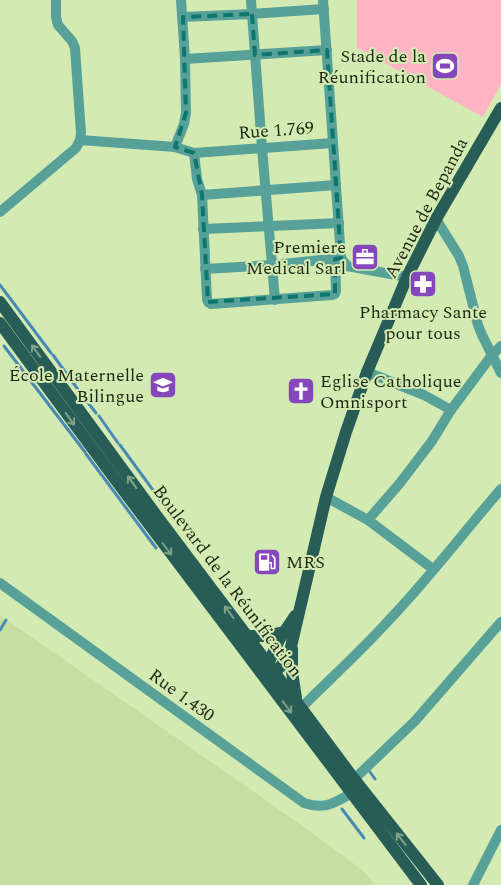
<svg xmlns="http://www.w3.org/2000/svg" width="501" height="885" font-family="Spectral,serif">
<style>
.built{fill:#c6dfa1}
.green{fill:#feb4c3}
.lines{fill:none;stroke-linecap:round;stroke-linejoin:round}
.stream{stroke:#4a89b4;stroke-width:3}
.minor{stroke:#57a199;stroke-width:10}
.major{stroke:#285d57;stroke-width:12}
.oneway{stroke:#7ea485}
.marked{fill:none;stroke:#0f766e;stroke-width:4;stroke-dasharray:10 6;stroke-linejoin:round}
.labels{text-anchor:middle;stroke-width:4;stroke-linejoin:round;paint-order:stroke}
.poi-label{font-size:18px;fill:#1f2812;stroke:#d3ebb3;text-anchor:end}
.street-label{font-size:18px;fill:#1f2812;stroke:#d3ebb3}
</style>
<rect width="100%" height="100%" fill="#d3ebb3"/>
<polygon class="built" points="0,615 300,824 361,869 376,885 0,885"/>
<polygon class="green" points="357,0 501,0 501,84 483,117 357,48"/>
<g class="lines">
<g class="stream">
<polyline points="0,285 51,353"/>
<polyline points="4,346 85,452"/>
<polyline points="53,355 87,402"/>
<polyline points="89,404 96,413"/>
<polyline points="99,416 118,443"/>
<polyline points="120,445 172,516"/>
<polyline points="86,454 156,548"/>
<polyline points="242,606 251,617"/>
<polyline points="0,630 6,620"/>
<polyline points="370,772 375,779"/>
<polyline points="342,809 364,838"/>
</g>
<g class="minor">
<polyline points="251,0 262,148 275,300"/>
<polyline points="183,17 252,14 324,9"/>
<polyline points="185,59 327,50"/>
<polyline points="80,140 175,147 194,153 333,143 323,0"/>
<polyline points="333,143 341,258 347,266 407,277"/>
<polyline points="175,147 184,124 186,113 185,59 181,0"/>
<polyline points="194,153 197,179 202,195 207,299 208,302 211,304 332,295 335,294 336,291 335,259"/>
<polyline points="202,195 336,185"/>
<polyline points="0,212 76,148 80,140 81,133 75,48 72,41 58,25 56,17 56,0"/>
<polyline points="436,219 459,256 463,266 478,325 482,335 501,373"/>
<polyline points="203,229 339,223"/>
<polyline points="205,269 273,265 340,258"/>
<polyline points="367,372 424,395 451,410"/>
<polyline points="326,497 368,520 433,569"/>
<polyline points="368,520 400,483 432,441 451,410 492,355 501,346"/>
<path d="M0,583L304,803C326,810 333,803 352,793"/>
<path d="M301,708C331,678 362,650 390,619C429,578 464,532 501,489"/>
<polyline points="349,784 415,721 501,622"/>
<polyline points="473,885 501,830"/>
</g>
<g class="major">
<polyline points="0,302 156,515 296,701 354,779 438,885"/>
<polyline points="0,323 118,483 421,885"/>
<polyline points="247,636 265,636 284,632"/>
<polyline points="292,649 292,672 296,698"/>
<polyline points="263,669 268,664 279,640 295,616"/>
<polyline points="270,677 282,665 290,651 326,497 346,432 367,372 407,277 436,219 501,108"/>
</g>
</g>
<defs><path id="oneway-shaft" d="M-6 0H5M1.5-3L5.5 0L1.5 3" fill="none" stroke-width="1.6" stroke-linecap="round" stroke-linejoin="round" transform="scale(1.25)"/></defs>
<g class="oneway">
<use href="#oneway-shaft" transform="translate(36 351) rotate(-126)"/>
<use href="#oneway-shaft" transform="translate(70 419) rotate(54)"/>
<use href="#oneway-shaft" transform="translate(132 482) rotate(-126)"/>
<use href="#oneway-shaft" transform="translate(167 549) rotate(53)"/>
<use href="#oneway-shaft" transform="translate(229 612) rotate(-127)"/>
<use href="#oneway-shaft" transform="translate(287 707) rotate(53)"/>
<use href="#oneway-shaft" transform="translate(401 839) rotate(-128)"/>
</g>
<path class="marked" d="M252,14L255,55L327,50L341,258L335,259V294L208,302L202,195L194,153L175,147L186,113L183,17Z"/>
<defs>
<g id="stadium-square" transform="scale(1.4375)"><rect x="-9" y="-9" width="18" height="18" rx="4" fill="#8646bc" stroke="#d3ebb3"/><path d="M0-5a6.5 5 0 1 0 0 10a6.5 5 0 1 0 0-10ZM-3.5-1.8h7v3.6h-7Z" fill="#fff"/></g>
<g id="office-square" transform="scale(1.4375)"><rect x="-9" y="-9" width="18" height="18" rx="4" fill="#8646bc" stroke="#d3ebb3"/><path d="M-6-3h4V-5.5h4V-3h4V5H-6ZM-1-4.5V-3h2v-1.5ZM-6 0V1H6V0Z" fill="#fff"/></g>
<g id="pharmacy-square" transform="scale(1.4375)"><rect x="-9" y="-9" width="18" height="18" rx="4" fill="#8646bc" stroke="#d3ebb3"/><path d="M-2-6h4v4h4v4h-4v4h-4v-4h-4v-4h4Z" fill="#fff"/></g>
<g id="school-square" transform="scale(1.4375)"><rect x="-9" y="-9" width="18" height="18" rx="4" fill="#8646bc" stroke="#d3ebb3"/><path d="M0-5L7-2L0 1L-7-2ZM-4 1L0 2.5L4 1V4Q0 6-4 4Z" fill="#fff"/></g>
<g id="church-square" transform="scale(1.4375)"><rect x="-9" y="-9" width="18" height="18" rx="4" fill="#8646bc" stroke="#d3ebb3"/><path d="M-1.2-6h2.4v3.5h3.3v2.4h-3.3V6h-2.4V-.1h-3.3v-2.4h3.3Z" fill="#fff"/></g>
<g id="fuel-square" transform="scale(1.4375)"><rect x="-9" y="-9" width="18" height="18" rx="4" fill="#8646bc" stroke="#d3ebb3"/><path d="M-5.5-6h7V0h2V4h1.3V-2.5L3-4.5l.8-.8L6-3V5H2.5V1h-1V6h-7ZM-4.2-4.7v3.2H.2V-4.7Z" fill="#fff"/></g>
</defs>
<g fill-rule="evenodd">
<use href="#stadium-square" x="445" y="66"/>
<use href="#office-square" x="365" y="257"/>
<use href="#pharmacy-square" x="423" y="284"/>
<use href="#school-square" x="163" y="385"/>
<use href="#church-square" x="301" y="391"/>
<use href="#fuel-square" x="267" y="562"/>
</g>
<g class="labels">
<g class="poi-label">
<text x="426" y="62">Stade de la<tspan x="426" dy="21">Réunification</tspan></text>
<text x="346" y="253">Premiere<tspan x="346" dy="21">Medical Sarl</tspan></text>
<text x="423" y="318" text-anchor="middle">Pharmacy Sante<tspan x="423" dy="21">pour tous</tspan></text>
<text x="144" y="381">École Maternelle<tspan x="144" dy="21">Bilingue</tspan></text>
<text x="320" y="387" text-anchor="start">Eglise Catholique<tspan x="320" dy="21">Omnisport</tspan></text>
<text x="286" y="568" text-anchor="start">MRS</text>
</g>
<g class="street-label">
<text transform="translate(276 130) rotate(-4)" y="6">Rue 1.769</text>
<text transform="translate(426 208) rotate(-62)" y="6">Avenue de Bepanda</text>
<text transform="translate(228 581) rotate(53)" y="6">Boulevard de la Réunification</text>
<text transform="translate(182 695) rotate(36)" y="6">Rue 1.430</text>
</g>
</g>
</svg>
